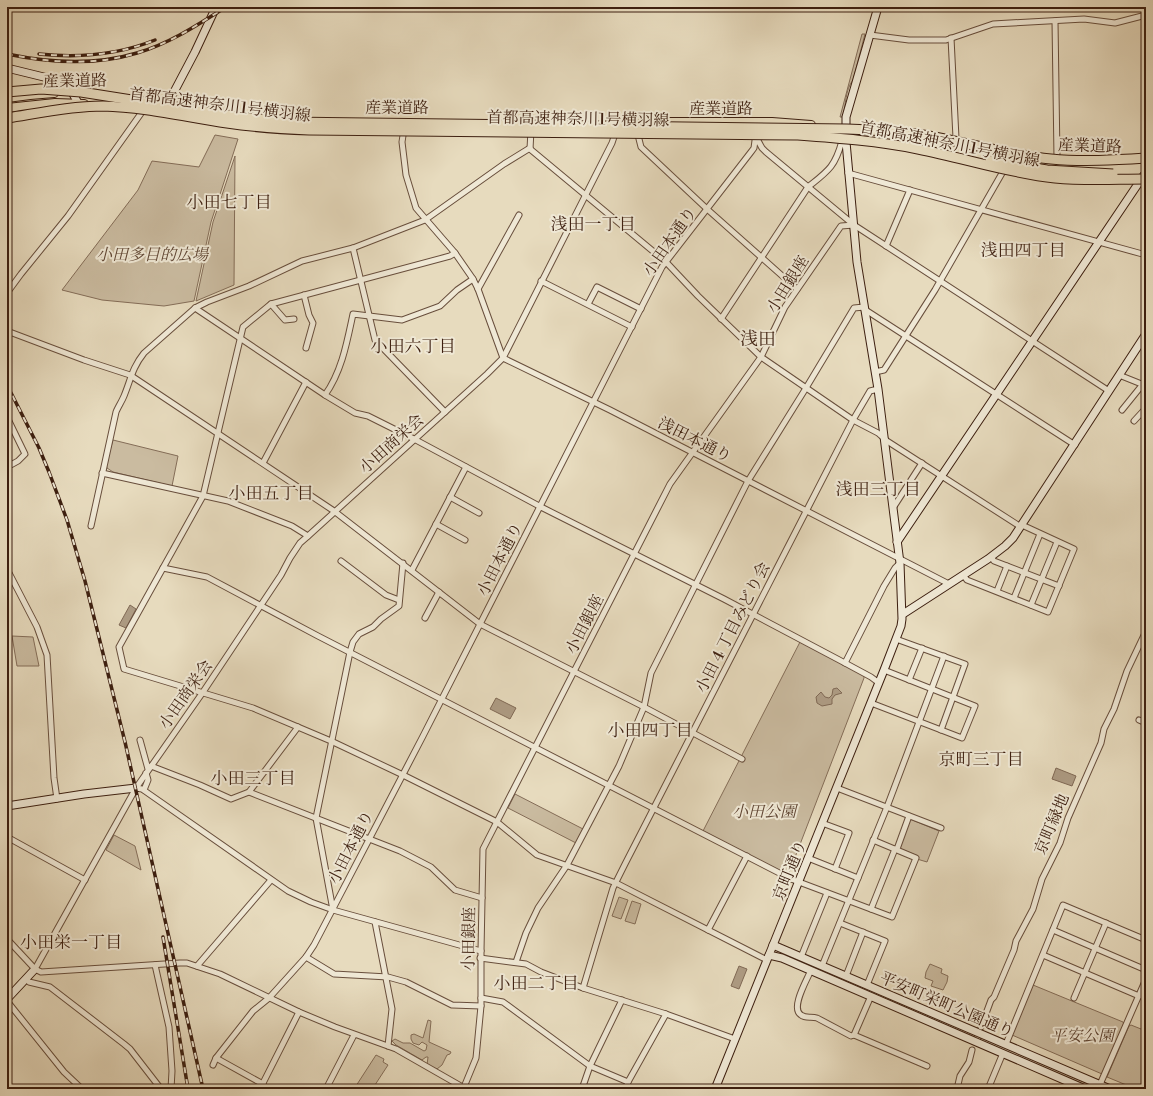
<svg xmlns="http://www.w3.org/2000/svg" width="1153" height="1096" font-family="'Libre Bodoni','Noto Serif JP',serif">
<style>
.green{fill:#cabba0;stroke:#846d58}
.water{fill:#ad9b83;stroke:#806955}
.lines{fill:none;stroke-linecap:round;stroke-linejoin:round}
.street-casing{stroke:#684e3c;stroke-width:7}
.secondary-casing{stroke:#3d1f10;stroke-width:9}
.primary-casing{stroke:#3d1f10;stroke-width:10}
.street{stroke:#efe8d5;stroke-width:5}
.secondary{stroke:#efe8d5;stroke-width:7}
.primary{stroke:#e7dbbe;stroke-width:8}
.rail-casing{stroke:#3d1f10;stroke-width:3.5}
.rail{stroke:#efe8d5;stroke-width:2;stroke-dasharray:6;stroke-linecap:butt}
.highway-bridge-casing{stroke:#3d1f10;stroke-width:11;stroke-linecap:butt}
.highway-bridge{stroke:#e7dbbe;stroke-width:9}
.labels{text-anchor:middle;stroke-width:4;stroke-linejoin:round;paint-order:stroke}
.street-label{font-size:16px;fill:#3d1f10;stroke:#efe8d5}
.park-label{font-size:16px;font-style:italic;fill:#604634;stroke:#efe8d5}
.neighbourhood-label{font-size:17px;fill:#3d1f10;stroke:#efe8d5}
.quarter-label{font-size:18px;fill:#3d1f10;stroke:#efe8d5}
</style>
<rect width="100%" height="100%" fill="#e7dbbe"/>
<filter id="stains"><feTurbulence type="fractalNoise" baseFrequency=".005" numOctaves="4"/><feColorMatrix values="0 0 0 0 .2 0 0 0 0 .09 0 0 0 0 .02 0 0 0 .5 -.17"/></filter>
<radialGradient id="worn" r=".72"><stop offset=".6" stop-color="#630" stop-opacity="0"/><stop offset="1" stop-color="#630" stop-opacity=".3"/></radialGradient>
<g class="green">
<path d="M862,34H865L853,80C845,90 846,105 843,117H840Z"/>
<polygon points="215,135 238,139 211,222 194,301 164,306 102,300 62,290 138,190 152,161 199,167"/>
<polygon points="235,156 234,285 196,301 213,222"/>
<polygon points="113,440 178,456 172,486 113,472 107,468 106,464"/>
<polygon points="12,636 33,637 39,666 17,666"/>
<polygon points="800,642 864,675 864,678 789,873 786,874 703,831"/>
<polygon points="515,794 583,829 576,843 508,808"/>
<polygon points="910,819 939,831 927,862 917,859 918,856 899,848"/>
<polygon points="114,835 135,846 141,870 106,850"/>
<polygon points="619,897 628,900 621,919 612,916"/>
<polygon points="632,901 641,904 635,924 625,921"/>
<polygon points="930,964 942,969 941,973 948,976 947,982 943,990 931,986 933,981 925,978 926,972"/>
<polygon points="1033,985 1123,1022 1124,1024 1102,1074 1012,1035"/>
<polygon points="890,999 974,1034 975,1037 890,1002"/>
<polygon points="428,1020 431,1021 429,1042 451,1052 450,1054 447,1055 442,1065 437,1069 427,1065 428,1057 426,1057 422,1060 396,1045 392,1041 395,1039 403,1043 410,1043 424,1051 426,1050 427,1045 422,1042 419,1045 413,1043 411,1039 411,1035 414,1034 423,1038"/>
<polygon points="1131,1025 1146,1031 1146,1089 1136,1089 1107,1077 1129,1026"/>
<polygon points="981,1037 1091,1085 1092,1087 1090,1088 982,1041 980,1040"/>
<polygon points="376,1055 384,1059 383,1062 388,1065 373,1088 374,1089 354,1089"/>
</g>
<g class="water">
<polygon points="130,605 136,609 126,628 119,625"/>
<polygon points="837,688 842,693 835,695 832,699 832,704 822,706 817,703 816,697 821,692 825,697 829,698 832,695 833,689"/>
<polygon points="496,698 516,708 510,719 490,709"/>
<polygon points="1056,768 1076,776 1072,786 1052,779"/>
<polygon points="739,966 747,969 739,989 731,986"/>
</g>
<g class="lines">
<g class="street-casing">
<g id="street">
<polyline points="1055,21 1057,158"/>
<polyline points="870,35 909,40 946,40 993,24 1084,19 1115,23 1146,15"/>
<polyline points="951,38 956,138"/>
<polyline points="404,129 402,142 406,175 416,208 455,253 473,279 478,289 503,358 610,410 949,584"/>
<polyline points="531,130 530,149 666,262 698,296 761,357 853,420 878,433 887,441 1021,527"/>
<polyline points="638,135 641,147 707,209 797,289"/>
<polyline points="756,137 762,148 766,152 854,225 1109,391"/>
<polyline points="848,173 1146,255"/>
<polyline points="886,246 910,190"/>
<polyline points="353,248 375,340 445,412"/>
<polyline points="455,253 450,256 271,304 243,327 203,496 119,647 124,669 253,708 331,741 403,775 497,822 537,855 616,883 767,960"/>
<polyline points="541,281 632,327"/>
<polyline points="478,289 519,215"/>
<polyline points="7,293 21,274 68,216 142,112"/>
<polyline points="304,295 309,315 313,323 306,348"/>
<polyline points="271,304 285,320 294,319"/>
<polyline points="588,304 597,287 641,309"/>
<polyline points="195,308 325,395 355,413 368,416 414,439 541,507 724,599 845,663 871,677 879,683"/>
<polyline points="864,309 1075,445"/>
<path d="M721,319L808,187C828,171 835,167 842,141"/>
<polyline points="7,331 84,360 130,375 334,511 480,624 644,707 742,759"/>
<polyline points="875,372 884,370 935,290 1005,168"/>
<polyline points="1119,375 1144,385"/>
<path d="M325,395C342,371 347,342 353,314L402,320L440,306L457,290L473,279"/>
<polyline points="1122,410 1143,384"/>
<polyline points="7,417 25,454 18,461 7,467"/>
<polyline points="1134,421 1146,408"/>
<polyline points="263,463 306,382"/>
<polyline points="102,473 228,501 292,526 308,536"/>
<polyline points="450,497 479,513"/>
<polyline points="893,508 922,463"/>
<polyline points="436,524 465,540"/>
<path d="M91,526L116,412C118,407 122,401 124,396C131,379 132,368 144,353L195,308L207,302L249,286L302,261L353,248L425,220L504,164L530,148"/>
<polyline points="991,557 994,561 1059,586"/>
<polyline points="341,561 386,595 399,600"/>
<polyline points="163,568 207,577 318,636 791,879 892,917 916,858 873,840"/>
<polyline points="7,569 37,627 47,655 54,778 57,799"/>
<polyline points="412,570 466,467"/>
<polyline points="963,575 967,580 1048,612 1074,549 1022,525"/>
<polyline points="997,591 1007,566"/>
<polyline points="1014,598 1040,534"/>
<polyline points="1031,605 1057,542"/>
<polyline points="425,618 439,592"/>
<polyline points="896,639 965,664 941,730"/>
<polyline points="845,663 884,586 895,568 900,563"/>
<polyline points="909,680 922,648"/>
<polyline points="871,703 962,738 975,706 884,670"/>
<polyline points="1139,720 1146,723"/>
<polyline points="140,740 148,769"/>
<polyline points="151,766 200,785 231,799 249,792 298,727"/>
<polyline points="136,788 142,789 288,891 311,902 333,910 481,951"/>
<polyline points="837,788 941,828"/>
<polyline points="144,790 148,780 146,773"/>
<polyline points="249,792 400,851 431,867 455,890 482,898"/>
<polyline points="822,823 849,833 835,869"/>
<polyline points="7,837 85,880"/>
<polyline points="897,849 909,816"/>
<polyline points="808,858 858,878"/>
<polyline points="871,909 895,849"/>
<polyline points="333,910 316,818 350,652 353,642 359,634 373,627 381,619 399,606 403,563"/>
<polyline points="375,922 392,1009 388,1046"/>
<polyline points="840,923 885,941 867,985"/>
<polyline points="708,930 747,856"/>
<polyline points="1053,930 1146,970"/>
<polyline points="7,939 35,969 41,972 180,963 187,963 220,974 299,1012 335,1027 396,1049 466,1089"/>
<polyline points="1043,955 1139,996"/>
<polyline points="306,957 334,974 388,977 406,982 452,1005 481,1006"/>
<polyline points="801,957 827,893"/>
<polyline points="480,958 526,964 541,972 583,988 666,1014 735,1039"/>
<polyline points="516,962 526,933 538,908 567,865 619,766 644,707 651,673 748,481 806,388 854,308 864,307"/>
<polyline points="155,965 169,1027 172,1071 171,1089"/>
<polyline points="197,966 271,880"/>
<polyline points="822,966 887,807 944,656"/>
<polyline points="35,969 136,788 203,692 281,575 290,558 300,543 308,536 487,374 503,358 612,143 615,134"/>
<path d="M811,970C807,980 790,1008 801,1015C806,1019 811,1016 817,1018L851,1036L854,1035L927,1066"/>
<polyline points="846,976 863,932"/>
<polyline points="26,979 29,982 50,987 124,1044 130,1049 161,1089"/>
<polyline points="583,988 613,888 625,864 853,420 870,391 878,389"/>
<polyline points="481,998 503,1002 590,1066 628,1082"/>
<polyline points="1074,998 1106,923"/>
<polyline points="7,1001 64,1072 82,1089"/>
<polyline points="981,1027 991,1000 994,997 1014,950 1016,941 1033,909 1042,879 1060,843 1068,818 1101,743 1104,729 1114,709 1127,671 1146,631"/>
<polyline points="854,1035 871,996"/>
<polyline points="1006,1044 1063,905 1146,940"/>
<polyline points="216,1058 263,1084"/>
<polyline points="213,1065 216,1058 253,1011 269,998 306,957 314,945 423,736 662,267 751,152 754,148 756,133"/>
<polyline points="464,1087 476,1058 481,1006 481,951 483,849 670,484 761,357 785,307 841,226 854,225"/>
<polyline points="260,1089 299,1012"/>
<polyline points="326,1089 354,1035"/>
<polyline points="582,1089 590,1066 622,1000"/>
<polyline points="626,1089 628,1082 666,1014"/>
<polyline points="957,1089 960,1076 969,1062 972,1050"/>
<polyline points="988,1089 1003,1053"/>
<polyline points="1098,1089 1146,979"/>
</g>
</g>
<g class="secondary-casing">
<g id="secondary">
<polyline points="7,68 56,80 72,92 78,103"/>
<polyline points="165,109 195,52 216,7"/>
<polyline points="897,542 1144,175"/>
<polyline points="903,614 988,559 1005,546 1013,538 1146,334"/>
<polyline points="7,806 84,794 136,788"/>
<polyline points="773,945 1110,1089"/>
<polyline points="769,955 782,958 1085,1089"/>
<polyline points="7,999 35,969"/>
<polyline points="715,1089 884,670 901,626 902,619 900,563 893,508 878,389 857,262 846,142 846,117 878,7"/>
</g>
</g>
<g class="primary-casing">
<g id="primary">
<polyline points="7,98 30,95 54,93"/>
<polyline points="7,108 55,103 84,104"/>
<polyline points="643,122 772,122 811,125"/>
</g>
</g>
<use href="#street" class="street"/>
<use href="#secondary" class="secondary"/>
<use href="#primary" class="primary"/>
<g class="rail-casing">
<g id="rail">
<path d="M7,54C50,63 94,66 137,53C169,44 199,24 226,7"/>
<path d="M39,54C78,58 118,55 155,40"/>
<polyline points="7,385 39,448 49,472 67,520 85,581 125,742 203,1089"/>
<polyline points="163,937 188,1089"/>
</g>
</g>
<use href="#rail" class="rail"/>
<g class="highway-bridge-casing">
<g id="highway-bridge">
<path d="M7,92L41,89L81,92L233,116L287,122L847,129C872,130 897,131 923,135C966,142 1008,155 1051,159C1083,162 1115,160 1146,158"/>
<path d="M7,118C39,113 71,106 103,106C145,107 186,117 227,123C254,127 281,129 309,130L798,135C838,138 878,141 918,149C964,158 1008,173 1055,178C1085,181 1116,179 1146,179"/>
<polyline points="990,161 1047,170 1113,174"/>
</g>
</g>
<use href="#highway-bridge" class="highway-bridge"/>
</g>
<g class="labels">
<g class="street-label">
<text transform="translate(75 80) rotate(-1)" y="6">産業道路</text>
<text transform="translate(220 104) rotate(7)" y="6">首都高速神奈川1号横羽線</text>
<text x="397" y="113">産業道路</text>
<text x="721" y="114">産業道路</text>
<text transform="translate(578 118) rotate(1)" y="6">首都高速神奈川1号横羽線</text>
<text transform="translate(950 143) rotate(11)" y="6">首都高速神奈川1号横羽線</text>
<text transform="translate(1090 145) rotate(2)" y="6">産業道路</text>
<text transform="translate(669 241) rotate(-55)" y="6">小田本通り</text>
<text transform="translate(787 284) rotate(-58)" y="6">小田銀座</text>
<text transform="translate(695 439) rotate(27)" y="6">浅田本通り</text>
<text transform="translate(391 443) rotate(-42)" y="6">小田商栄会</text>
<text transform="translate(499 559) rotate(-63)" y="6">小田本通り</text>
<text transform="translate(584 624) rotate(-63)" y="6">小田銀座</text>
<text transform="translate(732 627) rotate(-63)" y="6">小田 4 丁目みどり会</text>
<text transform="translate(185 694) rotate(-55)" y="6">小田商栄会</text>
<text transform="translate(1051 824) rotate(-67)" y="6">京町緑地</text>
<text transform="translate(350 847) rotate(-63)" y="6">小田本通り</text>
<text transform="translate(789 870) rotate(-68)" y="6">京町通り</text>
<text transform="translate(468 939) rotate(-89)" y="6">小田銀座</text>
<text transform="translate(947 1004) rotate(23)" y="6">平安町栄町公園通り</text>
</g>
<g class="park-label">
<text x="152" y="260">小田多目的広場</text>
<text x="764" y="817">小田公園</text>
<text x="1082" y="1041">平安公園</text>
</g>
<g class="neighbourhood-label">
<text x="229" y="208">小田七丁目</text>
<text x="593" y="230">浅田一丁目</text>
<text x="1023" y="256">浅田四丁目</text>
<text x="413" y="352">小田六丁目</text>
<text x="878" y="495">浅田三丁目</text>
<text x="271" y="499">小田五丁目</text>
<text x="650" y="736">小田四丁目</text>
<text x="981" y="765">京町三丁目</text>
<text x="253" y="784">小田三丁目</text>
<text x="71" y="948">小田栄一丁目</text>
<text x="536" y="989">小田二丁目</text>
</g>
<g class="quarter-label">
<text x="758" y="345">浅田</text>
</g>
</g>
<rect width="1153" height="1096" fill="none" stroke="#e7dbbe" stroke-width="24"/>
<rect x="8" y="8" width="1137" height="1080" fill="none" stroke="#3d1f10" stroke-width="2"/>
<rect x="12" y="12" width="1129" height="1072" fill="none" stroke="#3d1f10"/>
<rect width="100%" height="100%" filter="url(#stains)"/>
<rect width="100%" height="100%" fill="url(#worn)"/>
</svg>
